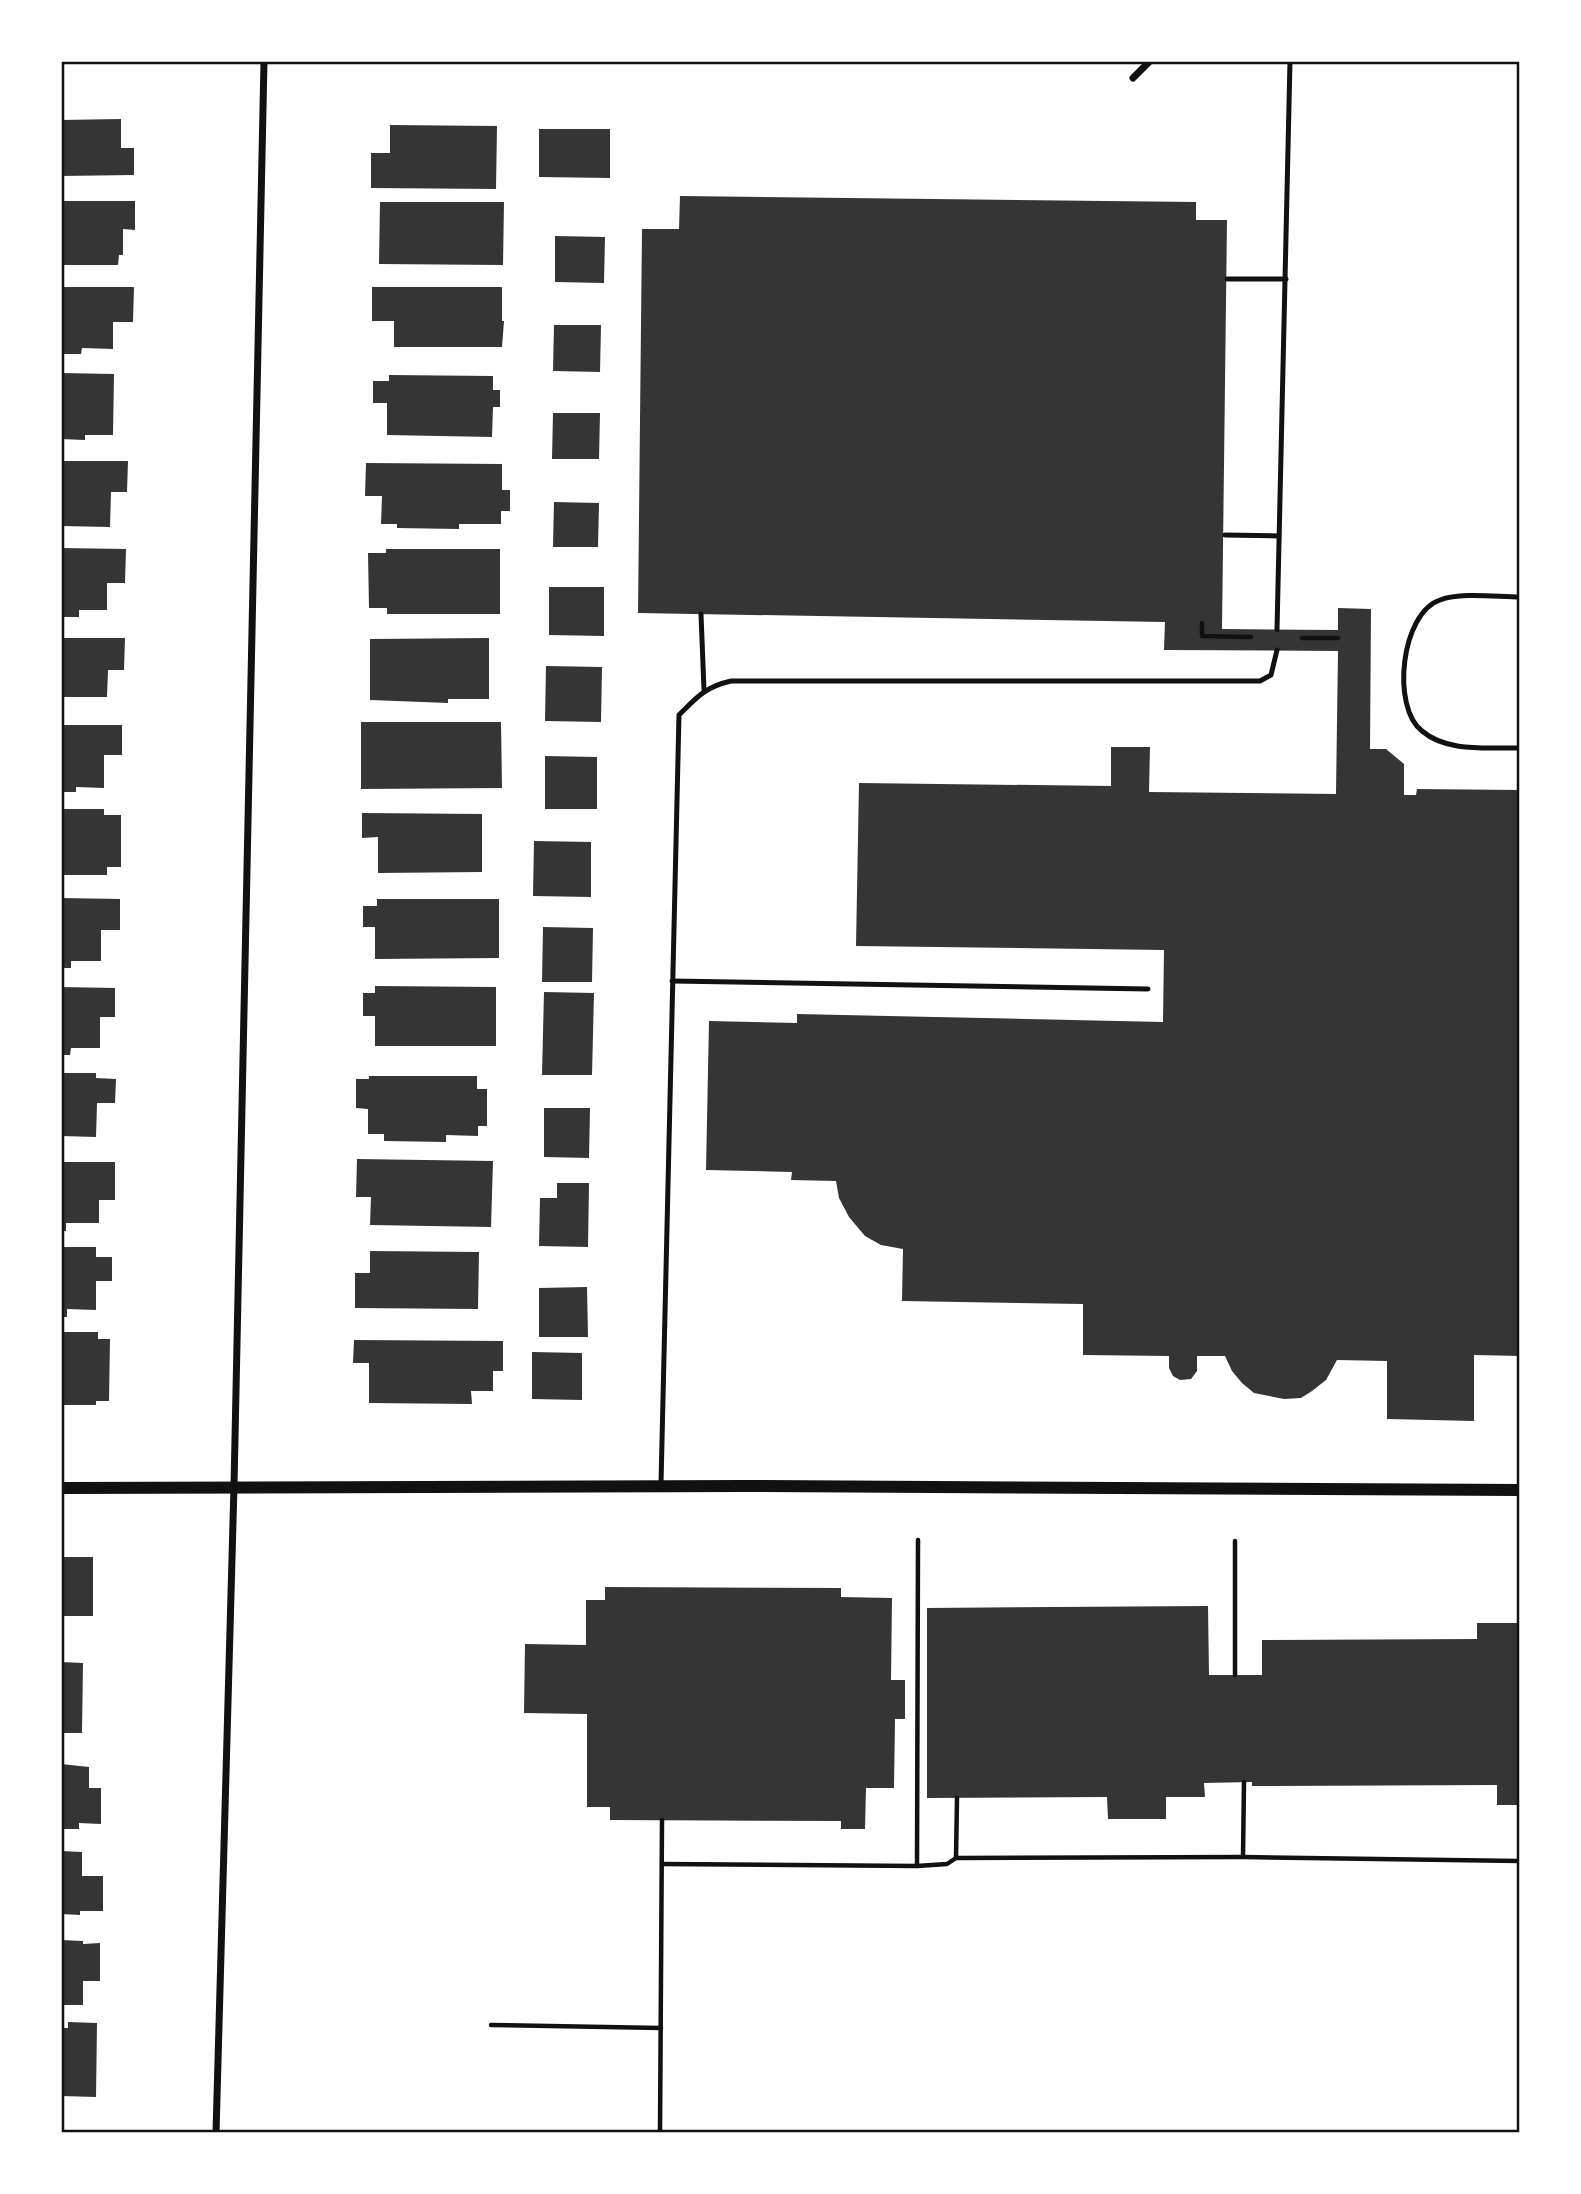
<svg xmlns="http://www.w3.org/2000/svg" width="1581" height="2194" font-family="Ubuntu,sans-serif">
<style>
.building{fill:#353535}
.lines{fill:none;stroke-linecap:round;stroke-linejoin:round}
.path{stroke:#111;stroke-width:4.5}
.service{stroke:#111;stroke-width:5}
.minor{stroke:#111;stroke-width:7}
.tertiary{stroke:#111;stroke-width:12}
.neatline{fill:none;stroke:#111;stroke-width:2.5}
</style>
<rect width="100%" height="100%" fill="#fff"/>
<g class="building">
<polygon points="121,119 121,148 134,148 134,175 61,176 61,120"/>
<polygon points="390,125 497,126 496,189 371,188 371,153 390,153"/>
<polygon points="539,129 610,129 610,178 539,177"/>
<polygon points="680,196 1196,202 1196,220 1227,220 1222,629 1338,630 1338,608 1371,609 1370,749 1386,749 1404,764 1404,795 1416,795 1417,789 1520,790 1520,1356 1474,1355 1474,1421 1387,1419 1387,1361 1337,1360 1326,1380 1312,1391 1301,1398 1284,1399 1254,1393 1242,1383 1232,1371 1225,1356 1197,1356 1197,1371 1191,1379 1180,1380 1173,1376 1169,1368 1169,1356 1083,1355 1083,1304 902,1301 903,1249 881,1245 865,1236 849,1217 839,1198 836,1181 791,1180 792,1172 706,1170 709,1021 797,1023 797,1014 1163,1022 1164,950 856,946 859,783 1111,786 1111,747 1150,747 1149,792 1336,794 1338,651 1164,650 1165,622 638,613 642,229 679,229"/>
<polygon points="61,201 135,201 135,230 123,229 123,255 119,255 118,265 61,265"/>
<polygon points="380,202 504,202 503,265 379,264"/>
<polygon points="555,236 605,237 604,283 555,282"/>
<polygon points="61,287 134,287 133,322 113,322 113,349 82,348 81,354 61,354"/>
<polygon points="372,287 502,287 502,321 504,321 502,347 394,347 394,321 372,321"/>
<polygon points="554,325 601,325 600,372 553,371"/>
<polygon points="61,373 114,374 113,435 85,435 85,440 61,439"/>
<polygon points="389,375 493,376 493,390 500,390 500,407 493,407 492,437 387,435 387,403 373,403 373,381 389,381"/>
<polygon points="553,413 600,413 599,459 552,459"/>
<polygon points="61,461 128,461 127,492 111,492 110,527 61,526"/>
<polygon points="366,463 502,464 502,490 510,490 510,511 501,511 501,524 459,524 459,529 397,528 397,524 381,524 382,496 365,496"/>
<polygon points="554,502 599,503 598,547 553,547"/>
<polygon points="61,548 126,549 125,583 107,583 107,610 79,610 79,617 61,617"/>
<polygon points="386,549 500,549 500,614 387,614 387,608 369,608 368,553 386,553"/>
<polygon points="549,587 604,587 604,636 549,635"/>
<polygon points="61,638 125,638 124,670 108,670 107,697 61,697"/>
<polygon points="489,638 489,699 448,699 448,703 370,700 370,639"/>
<polygon points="546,666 602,667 601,722 545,721"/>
<polygon points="361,722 501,722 502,788 361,789"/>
<polygon points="61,725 122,725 122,755 104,755 104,788 76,787 76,792 61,792"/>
<polygon points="545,756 597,757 597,809 545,809"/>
<polygon points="61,809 104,809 104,815 121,815 121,867 107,867 107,875 61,875"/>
<polygon points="362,813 482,814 482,872 378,873 378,837 362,838"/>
<polygon points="534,841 591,842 591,897 533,896"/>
<polygon points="61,898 120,899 120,930 101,930 101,961 71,961 71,968 61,968"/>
<polygon points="377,899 499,899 499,958 375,959 375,927 363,927 363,906 377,906"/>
<polygon points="543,927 593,928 592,982 542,982"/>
<polygon points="375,986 496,987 496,1046 375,1046 375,1016 363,1016 363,993 375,993"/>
<polygon points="61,987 115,988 115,1017 100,1017 100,1048 71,1048 70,1055 61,1055"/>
<polygon points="544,992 594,993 592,1075 542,1075"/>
<polygon points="61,1073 96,1073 96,1078 116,1079 115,1103 97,1103 96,1137 61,1136"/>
<polygon points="369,1076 477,1076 477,1089 487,1089 487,1126 478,1126 478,1136 446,1135 446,1142 384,1141 384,1134 368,1134 368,1109 356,1108 356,1079 369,1079"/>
<polygon points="544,1108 590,1108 589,1158 544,1157"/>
<polygon points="357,1159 493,1161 491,1227 370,1225 371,1197 356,1197"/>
<polygon points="61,1162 115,1162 115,1200 99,1200 99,1223 66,1223 66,1231 61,1231"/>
<polygon points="557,1183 589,1183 588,1247 539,1246 540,1198 557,1198"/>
<polygon points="61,1247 96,1247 96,1257 112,1257 112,1281 96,1281 96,1310 67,1309 67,1317 61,1317"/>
<polygon points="370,1251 479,1252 478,1309 355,1308 355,1273 370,1273"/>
<polygon points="587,1287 588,1337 539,1337 539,1288"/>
<polygon points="61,1332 98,1332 98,1339 110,1339 109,1401 96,1401 96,1405 61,1405"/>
<polygon points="354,1340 503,1341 503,1371 493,1371 493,1391 471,1391 472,1404 369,1403 369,1363 353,1363"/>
<polygon points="532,1352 582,1353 582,1400 532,1399"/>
<rect x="61" y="1557" width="32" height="59"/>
<polygon points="605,1587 841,1588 841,1597 892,1598 891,1680 905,1680 905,1719 895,1719 894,1788 866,1788 865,1829 841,1829 841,1821 610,1820 610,1807 587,1807 587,1714 524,1713 525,1644 586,1645 586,1600 605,1600"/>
<polygon points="1208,1606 1209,1675 1262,1675 1262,1640 1477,1639 1477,1623 1520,1623 1520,1805 1497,1805 1497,1785 1252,1786 1252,1782 1204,1783 1205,1797 1166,1797 1166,1819 1108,1819 1107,1797 927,1798 927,1608"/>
<polygon points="61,1662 83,1663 82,1733 61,1733"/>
<polygon points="61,1764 89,1767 89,1788 101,1788 101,1824 79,1823 79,1829 61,1829"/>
<polygon points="61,1851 82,1852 82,1876 103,1876 103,1911 80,1911 80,1915 61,1914"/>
<polygon points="61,1940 83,1941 83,1944 100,1943 100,1981 83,1981 83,2005 61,2005"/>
<polygon points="68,2022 97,2023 96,2097 61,2096 61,2028 68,2028"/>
</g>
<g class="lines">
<g class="path">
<polyline points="1202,623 1202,636 1251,637"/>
<polyline points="1302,638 1338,638"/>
<polyline points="1235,1675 1235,1541"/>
<polyline points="1243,1857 1244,1782"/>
<polyline points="956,1858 957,1798"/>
<polyline points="662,1864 917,1866 947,1864 956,1858 1243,1857 1520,1861"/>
<polyline points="917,1866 918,1540"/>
<polyline points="491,2025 661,2028"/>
<polyline points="660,2133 662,1820"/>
</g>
<g class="service">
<polyline points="1227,279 1286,279"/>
<polyline points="1225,535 1279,536"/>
<path d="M1520,597C1497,597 1461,592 1440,600C1401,613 1391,707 1422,731C1448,753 1488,747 1520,748"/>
<polyline points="701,614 704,690"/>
<polyline points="1277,630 1290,61"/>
<polyline points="672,981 1148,989"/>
<path d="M661,1484L679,715C697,697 705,687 731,681H1260L1271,675L1277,650"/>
</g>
<g class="minor">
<polyline points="1133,78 1150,61"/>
<polyline points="216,2133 234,1486 264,61"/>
</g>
<polyline class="tertiary" points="61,1488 744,1486 1520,1490"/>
</g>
<rect width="1581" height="2194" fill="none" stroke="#ffffff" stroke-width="126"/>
<rect x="63" y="63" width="1455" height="2068" class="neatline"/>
</svg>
